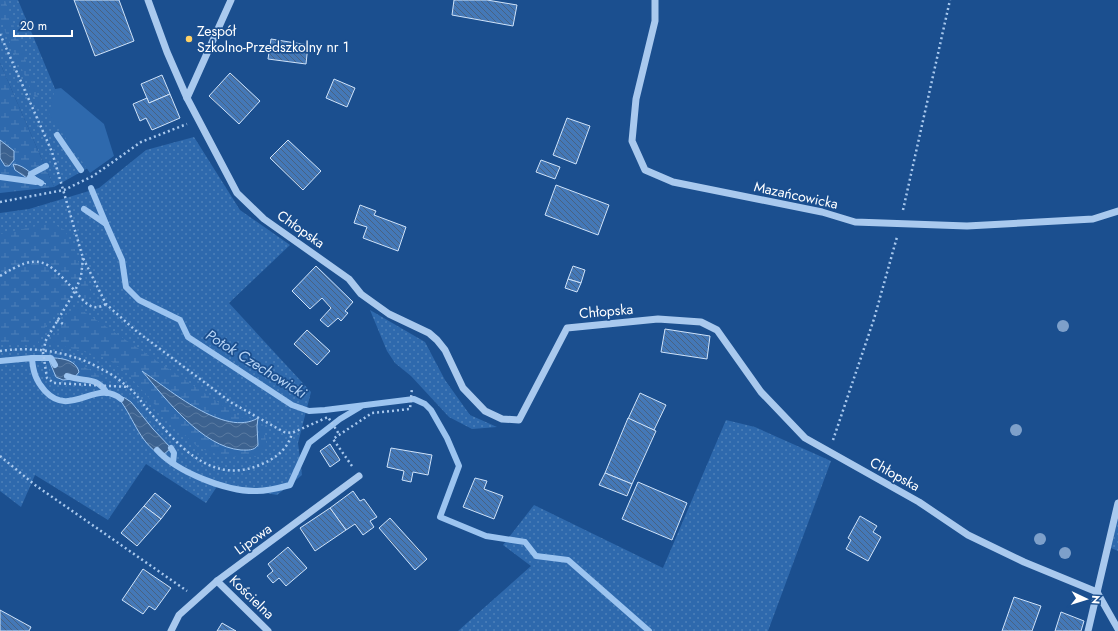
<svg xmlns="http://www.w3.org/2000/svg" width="1118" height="631" font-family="Jost,sans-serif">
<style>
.grass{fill:url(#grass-dots)}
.wetland{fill:url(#wetland-marsh)}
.park{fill:#2e69ad}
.water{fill:url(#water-waves);stroke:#9cc4f0}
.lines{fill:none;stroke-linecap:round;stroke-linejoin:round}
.stream{stroke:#9cc4f0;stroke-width:6}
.building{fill:url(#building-back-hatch);stroke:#cfe3fa}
.path{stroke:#a9c9ee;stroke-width:2.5;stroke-dasharray:2 3;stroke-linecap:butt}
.minor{stroke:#a9c9ee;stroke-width:7}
.path-bridge{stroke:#a9c9ee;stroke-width:2.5;stroke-dasharray:2 3;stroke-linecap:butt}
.tree{fill:#7ea0ca}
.poi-dot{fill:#ffd166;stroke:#1b4f8f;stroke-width:1.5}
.labels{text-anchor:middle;stroke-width:3.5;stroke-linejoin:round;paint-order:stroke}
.poi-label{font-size:14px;fill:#fff;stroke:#1b4f8f;text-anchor:start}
.street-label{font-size:14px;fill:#fff;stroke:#1b4f8f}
.water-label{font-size:15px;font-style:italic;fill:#b5d3f5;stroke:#1b4f8f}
</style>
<defs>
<pattern id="grass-dots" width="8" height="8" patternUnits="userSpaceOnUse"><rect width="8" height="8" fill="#2e69ad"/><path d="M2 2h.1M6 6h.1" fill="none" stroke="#4d80b9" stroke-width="1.8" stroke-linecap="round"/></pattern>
<pattern id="wetland-marsh" width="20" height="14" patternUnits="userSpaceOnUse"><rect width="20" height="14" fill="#2e69ad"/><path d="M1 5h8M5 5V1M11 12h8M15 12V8" fill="none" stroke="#4d80b9"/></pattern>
<pattern id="water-waves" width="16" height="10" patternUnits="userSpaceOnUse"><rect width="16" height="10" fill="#3c6290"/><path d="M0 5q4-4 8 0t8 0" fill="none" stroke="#597aa1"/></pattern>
<pattern id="building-back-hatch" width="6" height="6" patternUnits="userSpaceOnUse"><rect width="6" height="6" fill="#4478b7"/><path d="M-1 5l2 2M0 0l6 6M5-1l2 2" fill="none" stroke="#486282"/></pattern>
</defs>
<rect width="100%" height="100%" fill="#1b4f8f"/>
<g class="grass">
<polygon points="0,0 18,0 88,168 54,187 0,63"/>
<polygon points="194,137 240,210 290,245 229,303 311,392 298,443 302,475 277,495 218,485 206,503 146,464 108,520 35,475 21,507 0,491 0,213 29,209 99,188 146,150"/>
<polygon points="370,310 425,342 445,380 470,415 497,427 472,429 449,417 411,376 395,363 387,351"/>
<polygon points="726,420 755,427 831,461 768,631 458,631 531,566 503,545 534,505 663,568"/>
<polygon points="1118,517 1118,551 1111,548"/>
</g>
<g class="wetland">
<polygon points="0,0 5,0 39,100 39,107 6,34 0,16"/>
<polygon points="0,63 54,187 0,193"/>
<path d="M51,223L65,230L93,297C63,301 49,315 38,343H0V234Z"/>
<polygon points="77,307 240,417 262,420 267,446 257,457 222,456 199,448 170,422 126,372 106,358 52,343 69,313"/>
<path d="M51,358C71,360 88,367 104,379L63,380L50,374Z"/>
</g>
<polygon class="park" points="61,88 104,124 114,156 90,173 49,114 55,89"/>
<g class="water">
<polygon points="0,140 14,151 14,160 9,166 5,166 0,158"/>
<path d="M13,164C26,165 34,178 46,184L27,178L15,170Z"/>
<path d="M36,358C49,358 75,355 79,372L73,379L63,380L56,377L48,358L40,360Z"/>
<path d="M142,371C169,389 225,438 258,418L257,426L258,445C254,451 248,450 241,450C202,447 166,399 142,371Z"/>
<path d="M116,395L125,398L131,402L153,429L171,448L162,456C137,441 134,416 116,395Z"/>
</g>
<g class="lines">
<g class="stream">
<polyline points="57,135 81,170"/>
<polyline points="31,174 46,166"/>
<polyline points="0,177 36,182"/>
<polyline points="30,177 41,183"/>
<polyline points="91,188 106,224"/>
<polyline points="84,209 106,224 122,260 126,287 139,300 180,320 188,337 292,405 309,411 325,410 414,399 425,404 431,410 447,438 459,466 440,517 486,536 525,542 536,556 568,560 649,631"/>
<polyline points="32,358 51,358 55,365"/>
<path d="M0,361L32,358C33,372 36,381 45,391C71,419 96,378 121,399"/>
<path d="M67,376C85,383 95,375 107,393"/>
<polyline points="171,448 174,453 173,463"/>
<path d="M157,450C177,472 227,492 257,491C268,491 279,488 290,485L309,443L340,419L360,407"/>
</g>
</g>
<g class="building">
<polygon points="74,0 119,0 134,41 95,56"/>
<polygon points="454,0 487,0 517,5 513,26 452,15"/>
<polygon points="271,39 308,45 306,64 268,59"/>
<polygon points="230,73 260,101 239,124 209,96"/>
<polygon points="162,75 170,94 149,103 141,84"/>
<polygon points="334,79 355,88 347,107 326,98"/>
<polygon points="170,94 180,118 152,130 146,118 140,121 133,104 147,98 149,103"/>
<polygon points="567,118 590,126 576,164 553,155"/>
<polygon points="288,140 321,171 303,190 270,158"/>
<polygon points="541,160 560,167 555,179 536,172"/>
<polygon points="556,185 609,205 598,235 545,215"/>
<polygon points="360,205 376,211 374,215 406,227 398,251 363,238 367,227 354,223"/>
<polygon points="316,266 353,302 345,311 348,313 341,321 338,318 328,327 320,320 331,308 322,298 310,309 292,291"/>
<polygon points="573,266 585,270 581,283 568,279"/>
<polygon points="568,279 581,283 577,292 565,288"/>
<polygon points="665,329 710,336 707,359 661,352"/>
<polygon points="307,330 330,351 317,365 294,344"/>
<polygon points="640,393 666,405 654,430 628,419"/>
<polygon points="628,418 656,431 632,484 605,473"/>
<polygon points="330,444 340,460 330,467 320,451"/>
<polygon points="391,448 432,455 428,475 413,472 411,482 402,480 404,471 387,467"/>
<polygon points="605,473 632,484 627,496 599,485"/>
<polygon points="475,478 487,481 484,489 503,496 494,519 463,507"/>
<polygon points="638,482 687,503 672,540 622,519"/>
<polygon points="353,491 360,501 364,499 377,517 370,521 374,527 363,535 355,524 346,530 330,508"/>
<polygon points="155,493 171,506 161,519 144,506"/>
<polygon points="144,506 161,519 137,546 121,533"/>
<polygon points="330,508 346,530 315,551 300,528"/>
<polygon points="860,516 877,526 873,532 881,537 868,561 846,549 851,540 848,538"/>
<polygon points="390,518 427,559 415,570 379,528"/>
<polygon points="288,547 307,568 286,586 279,578 273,583 267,576 273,571 268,564"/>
<polygon points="143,569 171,588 155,610 149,606 143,614 122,600"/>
<polygon points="1014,597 1041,606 1032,631 1002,631"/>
<polygon points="0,610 31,627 29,631 0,631"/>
<polygon points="1061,612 1084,621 1081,631 1055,631"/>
<polygon points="222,623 236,631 217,631"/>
</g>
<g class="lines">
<g class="path">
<polyline points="0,34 52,152 83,258 106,304 135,330 232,403 284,432 292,433 328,417 339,434"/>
<polyline points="0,202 64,190 93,176 141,142 187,124"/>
<polyline points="903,210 950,0"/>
<path d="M83,258L81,277L75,291C84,301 91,313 106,304"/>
<polyline points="57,320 63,324"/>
<path d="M0,351C34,346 73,352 103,370C112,374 121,381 128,387C136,393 142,403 148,410C177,444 211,487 262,464C276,458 288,449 292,433"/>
<polyline points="43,352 47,378 54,383 129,387"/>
<polyline points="833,440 874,319 897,237"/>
<polyline points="0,456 35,485 187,591"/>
<polyline points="352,466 333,439 372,413 410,409 412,388"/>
</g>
<g class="minor">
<polyline points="148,0 167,52 187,98 237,193 264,219 349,279 361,294 389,314 429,333 437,340 445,350 463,388 485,411 502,419 519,420 567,328 658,319 701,322 717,330 761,392 805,438 919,502 968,535 1024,562 1097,592 1118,629"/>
<polyline points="655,0 655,21 636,99 632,141 645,170 673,182 822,212 855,222 967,226 1093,219 1118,211"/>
<polyline points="187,98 231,0"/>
<polyline points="217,581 268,631"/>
<polyline points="171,631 179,615 217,581 359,476"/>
<polyline points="1088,631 1118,503"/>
</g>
<path class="path-bridge" d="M0,276C39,252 46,259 75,291L46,340L43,352"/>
</g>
<g class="tree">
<circle cx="1063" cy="326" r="6"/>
<circle cx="1016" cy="430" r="6"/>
<circle cx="1040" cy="539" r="6"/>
<circle cx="1065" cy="553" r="6"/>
</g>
<circle class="poi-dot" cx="189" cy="39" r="4"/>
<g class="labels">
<g class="poi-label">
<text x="197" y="36">Zespół<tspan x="197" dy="16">Szkolno-Przedszkolny nr 1</tspan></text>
</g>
<g class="street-label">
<text transform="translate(796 195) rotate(12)" y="5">Mazańcowicka</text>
<text transform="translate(301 229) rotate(35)" y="5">Chłopska</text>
<text transform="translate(606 311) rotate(-5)" y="5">Chłopska</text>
<text transform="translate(895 474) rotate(29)" y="5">Chłopska</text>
<text transform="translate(253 539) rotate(-36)" y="5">Lipowa</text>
<text transform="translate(252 597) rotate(44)" y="5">Kościelna</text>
</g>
<g class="water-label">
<text transform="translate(256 364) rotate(32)" y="5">Potok Czechowicki</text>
</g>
</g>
<g transform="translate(1086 599) rotate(94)" stroke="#1b4f8f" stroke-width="3" paint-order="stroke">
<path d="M0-3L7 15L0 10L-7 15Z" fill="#ffffff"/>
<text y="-6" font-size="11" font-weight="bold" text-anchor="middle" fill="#ffffff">N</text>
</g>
<path d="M14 30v6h58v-6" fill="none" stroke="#ffffff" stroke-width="2"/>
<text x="20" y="30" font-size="12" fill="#ffffff" stroke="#1b4f8f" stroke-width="3" paint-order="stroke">20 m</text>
</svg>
